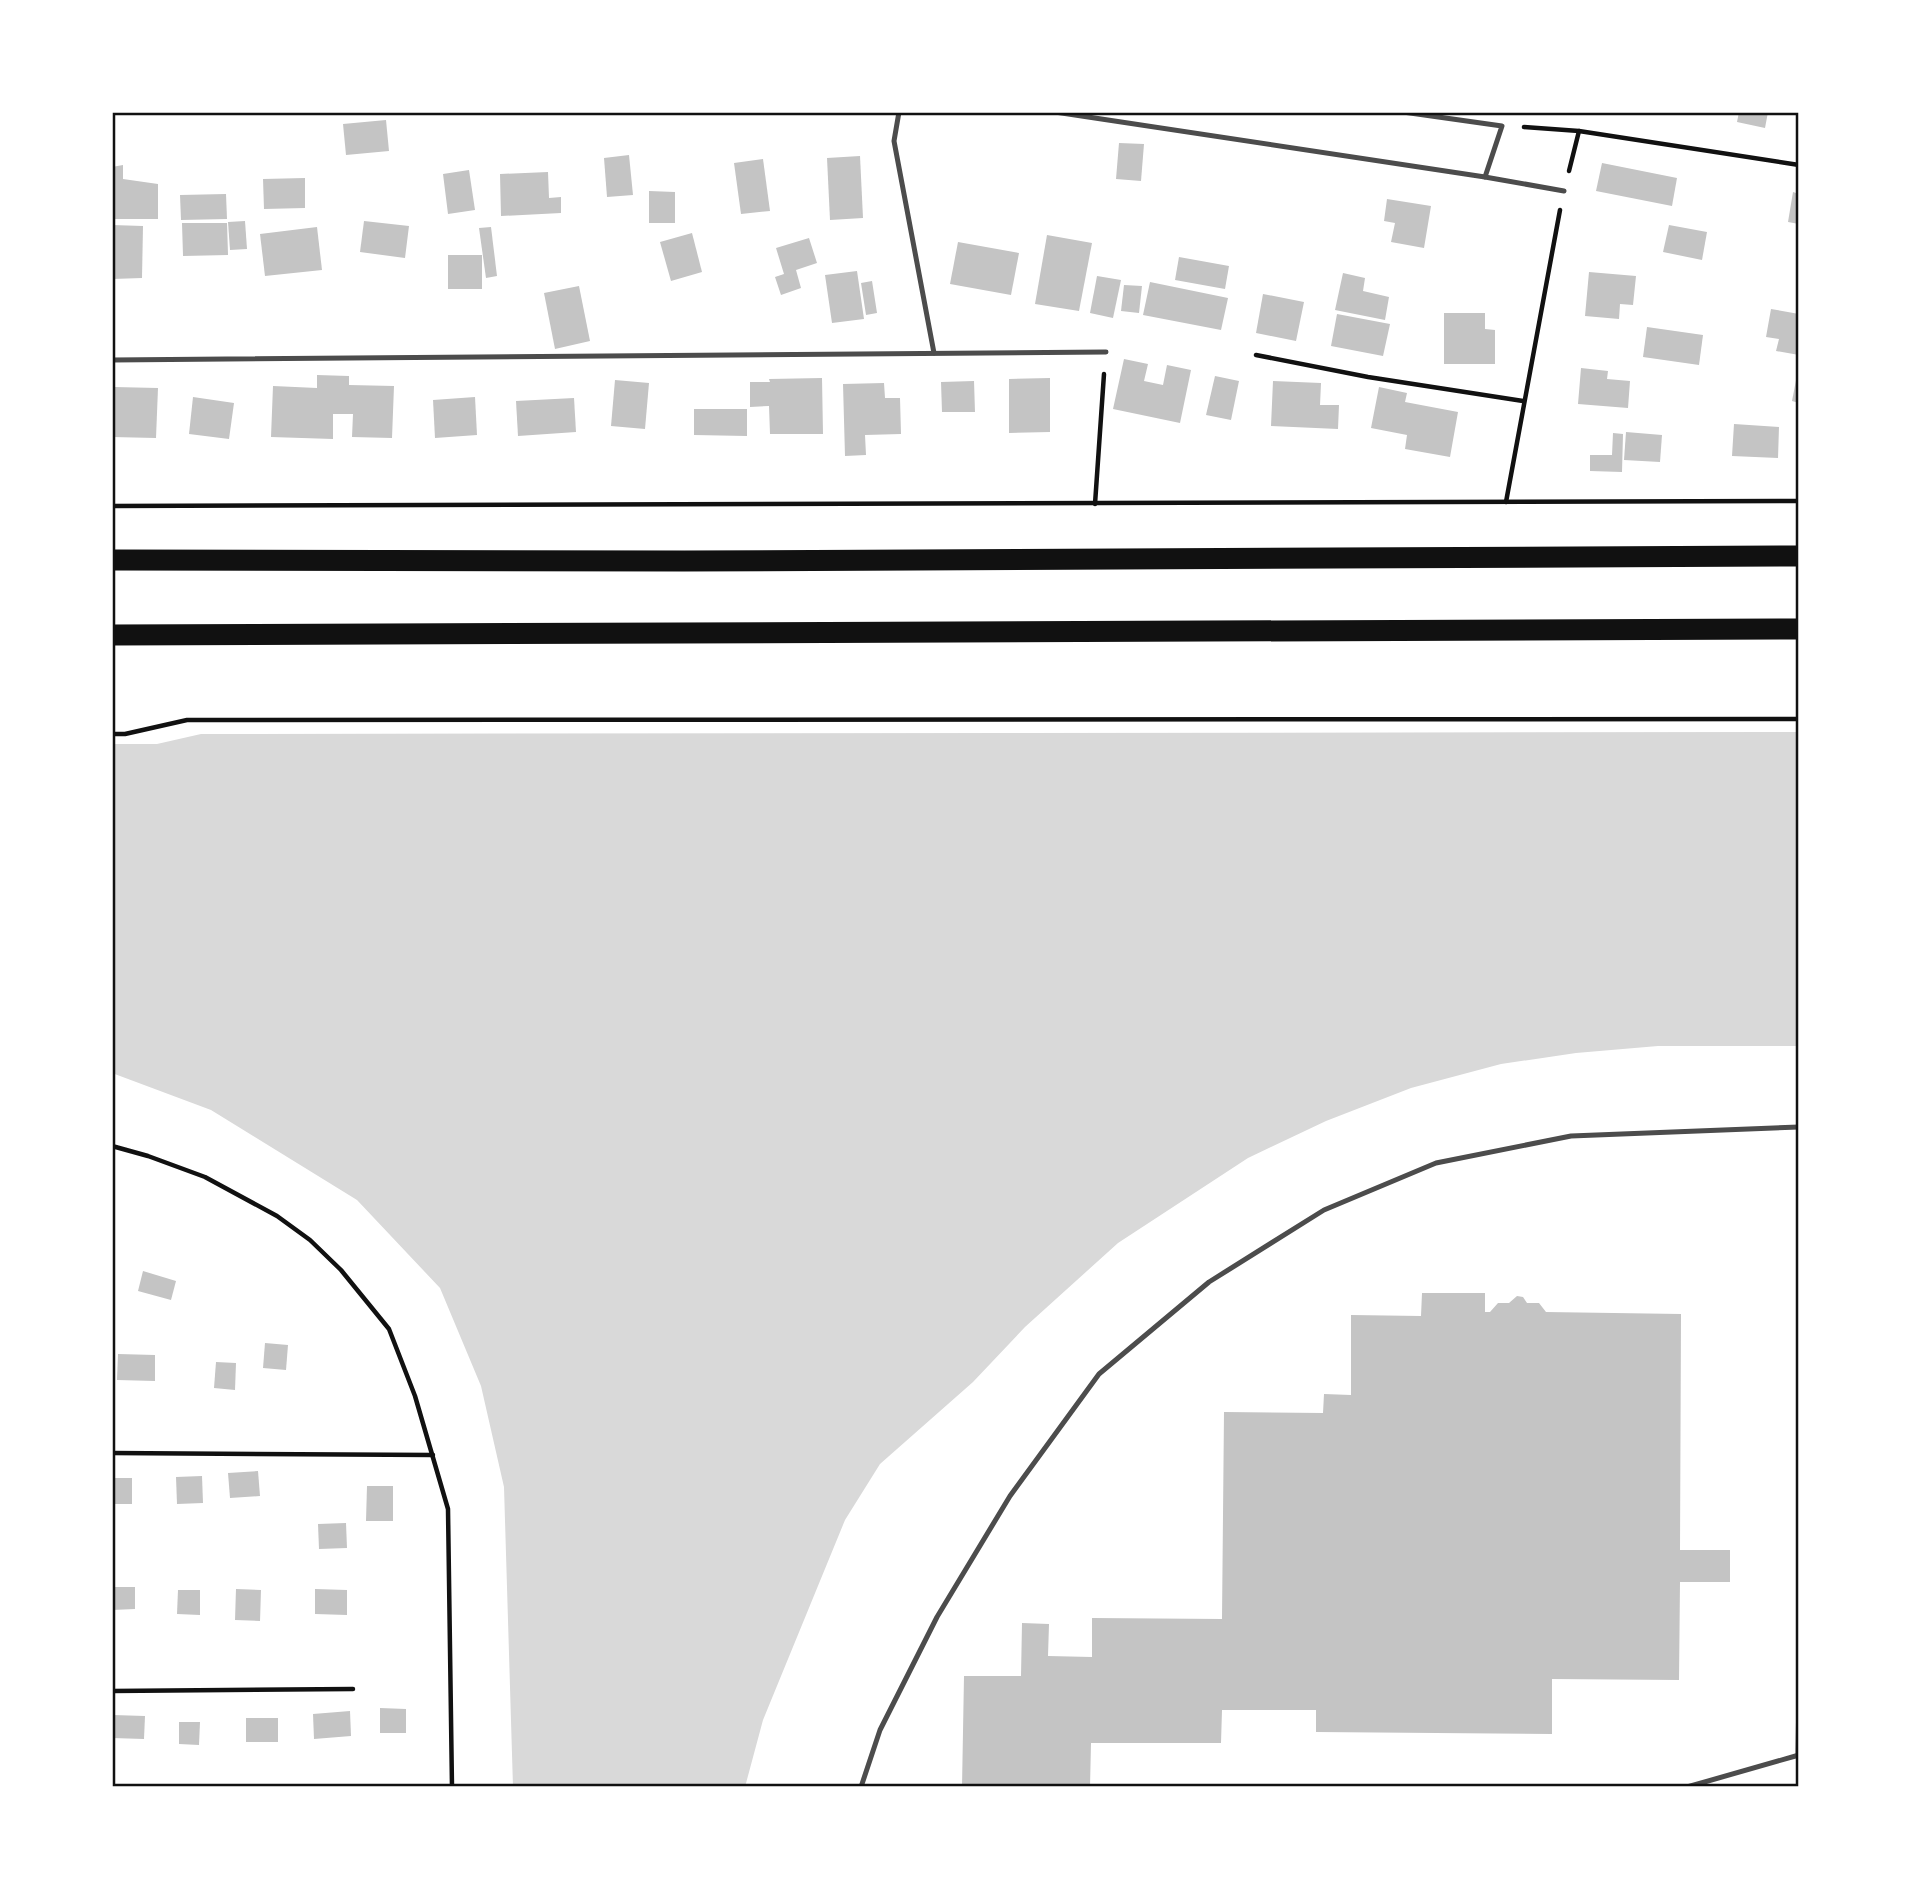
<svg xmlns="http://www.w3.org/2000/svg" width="1911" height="1899" font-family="Arial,sans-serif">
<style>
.water{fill:#d9d9d9}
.building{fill:#c4c4c4}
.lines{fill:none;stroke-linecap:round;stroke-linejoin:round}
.path{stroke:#111;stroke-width:4.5}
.service{stroke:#4c4c4c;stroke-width:5}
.motorway{stroke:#111;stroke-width:21}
.neatline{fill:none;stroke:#111;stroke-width:2.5}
</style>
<rect width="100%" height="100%" fill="#fff"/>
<polygon class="water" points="1799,732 1799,1046 1658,1046 1576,1053 1501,1064 1411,1088 1326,1121 1248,1158 1118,1243 1025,1327 973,1382 880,1464 845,1520 763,1720 745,1787 513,1787 504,1487 481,1386 440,1288 357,1200 211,1110 112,1073 112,744 157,744 201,734"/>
<g class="building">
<polygon points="1739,112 1768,112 1765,128 1737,122"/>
<polygon points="386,120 389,151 346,155 343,124"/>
<polygon points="1119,143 1144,144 1141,181 1116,179"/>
<polygon points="629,155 633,195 607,197 604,158"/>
<polygon points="860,156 863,218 830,220 827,158"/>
<polygon points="763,159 770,211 741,214 734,163"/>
<polygon points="1602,163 1677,178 1672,206 1596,191"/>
<polygon points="123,165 123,179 158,184 158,219 112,219 112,167"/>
<polygon points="469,170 475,210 448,214 443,174"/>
<polygon points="548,172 549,198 561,197 561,213 501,216 500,174"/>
<polygon points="305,178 305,208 264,209 263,179"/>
<polygon points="649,191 675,192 675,223 649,223"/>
<polygon points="1793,192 1799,194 1799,224 1788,222"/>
<polygon points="226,194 227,219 181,220 180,195"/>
<polygon points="1387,199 1431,206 1424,248 1391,242 1395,223 1384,221"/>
<polygon points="245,221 247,249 230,250 228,222"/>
<polygon points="364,221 409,226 405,258 360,252"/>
<polygon points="182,223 227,223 228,255 183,256"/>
<polygon points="112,225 143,226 142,278 112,279"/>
<polygon points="1669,225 1707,232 1702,260 1663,252"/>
<polygon points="317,227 322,270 265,276 260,234"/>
<polygon points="491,227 497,276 486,278 479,228"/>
<polygon points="692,233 702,272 671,281 660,242"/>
<polygon points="1047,235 1092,243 1079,311 1035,304"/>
<polygon points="809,238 817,263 796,270 801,288 781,295 775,277 784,274 776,248"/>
<polygon points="958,242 1019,253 1011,295 950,284"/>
<rect x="448" y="255" width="34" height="34"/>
<polygon points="1179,257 1229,266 1225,289 1175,280"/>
<polygon points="857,271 864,319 832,323 825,275"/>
<polygon points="1589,272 1636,276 1633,305 1620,304 1619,319 1585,316"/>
<polygon points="1343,273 1365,278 1363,291 1389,297 1385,320 1335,310"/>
<polygon points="1097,276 1121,280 1113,318 1090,313"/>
<polygon points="872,281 877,313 866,315 861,283"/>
<polygon points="1150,282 1228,298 1221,330 1143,315"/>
<polygon points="1124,285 1142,286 1139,313 1121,311"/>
<polygon points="579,286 590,341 555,349 544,293"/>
<polygon points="1263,294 1304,302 1296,341 1256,333"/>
<polygon points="1771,309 1799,314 1799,355 1776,351 1779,339 1766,337"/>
<polygon points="1444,313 1485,313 1485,329 1495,330 1495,364 1444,364"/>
<polygon points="1337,314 1390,324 1383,356 1331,346"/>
<polygon points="1647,327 1703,335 1699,365 1643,357"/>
<polygon points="1124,359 1148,364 1144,381 1163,385 1167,365 1191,370 1180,423 1113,409"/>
<polygon points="1581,368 1608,371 1607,379 1630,381 1628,408 1578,404"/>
<polygon points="1798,370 1799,370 1799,403 1792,401"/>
<polygon points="317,375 349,376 349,385 394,386 392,438 352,437 353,414 333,414 333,439 271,437 273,386 317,388"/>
<polygon points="1215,376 1239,381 1231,420 1206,415"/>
<polygon points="822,378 823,434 770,434 769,406 750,407 750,382 770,382 769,379"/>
<polygon points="1050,378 1050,432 1009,433 1009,379"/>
<polygon points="615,380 649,383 645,429 611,426"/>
<polygon points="974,381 975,412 942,412 941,382"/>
<polygon points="1273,381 1321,383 1320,405 1339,405 1338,429 1271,426"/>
<polygon points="884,383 885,398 900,398 901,434 865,435 866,455 845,456 843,384"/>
<polygon points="114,387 158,388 156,438 112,437"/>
<polygon points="1379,387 1407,393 1405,402 1458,412 1450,457 1405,449 1407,435 1371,428"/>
<polygon points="193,397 234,403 229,439 189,434"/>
<polygon points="475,397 477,435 435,438 433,400"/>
<polygon points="574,398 576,432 518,436 516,401"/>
<polygon points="694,409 747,409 747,436 694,435"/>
<polygon points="1734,424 1779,427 1778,458 1732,456"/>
<polygon points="1626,432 1662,435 1660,462 1624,460"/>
<polygon points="1613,433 1623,434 1622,472 1590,471 1590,455 1612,455"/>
<polygon points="143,1271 176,1281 171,1300 138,1291"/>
<polygon points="1422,1293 1485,1293 1485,1312 1490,1312 1498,1303 1509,1303 1517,1296 1523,1297 1527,1303 1539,1303 1546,1312 1681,1314 1680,1550 1730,1550 1730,1582 1680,1582 1679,1680 1552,1679 1552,1734 1316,1732 1316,1710 1222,1710 1221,1743 1091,1743 1090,1787 962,1787 964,1676 1021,1676 1022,1623 1049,1624 1048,1656 1092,1657 1092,1618 1222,1619 1224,1412 1323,1413 1324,1394 1351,1395 1351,1315 1421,1316"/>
<polygon points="265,1343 288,1345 286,1370 263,1368"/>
<polygon points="118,1354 155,1355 155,1381 117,1380"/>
<polygon points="216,1362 236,1363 235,1390 214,1388"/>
<polygon points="258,1471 260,1496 230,1498 228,1473"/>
<polygon points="202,1476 203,1503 177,1504 176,1477"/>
<rect x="112" y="1478" width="20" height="26"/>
<polygon points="367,1486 393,1486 393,1521 366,1521"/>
<polygon points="346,1523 347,1548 319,1549 318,1524"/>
<polygon points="112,1587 135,1587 135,1609 112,1610"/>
<polygon points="236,1589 261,1590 260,1621 235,1620"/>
<polygon points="315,1589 347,1590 347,1615 315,1614"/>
<polygon points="178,1590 200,1590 200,1615 177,1614"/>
<polygon points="380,1708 406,1709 406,1733 380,1733"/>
<polygon points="350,1711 351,1736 314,1739 313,1714"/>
<polygon points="113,1715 145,1716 144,1739 112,1738"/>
<rect x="246" y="1718" width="32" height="24"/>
<polygon points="179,1722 200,1722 199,1745 179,1744"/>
</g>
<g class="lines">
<g class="path">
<polyline points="1524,127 1579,131 1799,165"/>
<polyline points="1569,171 1579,131"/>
<polyline points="1256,355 1368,377 1523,401"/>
<polyline points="1506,502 1560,210"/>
<polyline points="1095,504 1104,374"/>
<polyline points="112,506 1799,501"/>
<polyline points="112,734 125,734 187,720 1799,719"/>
<polyline points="112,1146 148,1156 205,1177 277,1216 310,1240 341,1270 389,1329 415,1396 448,1509 452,1787"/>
<polyline points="112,1453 433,1455"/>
<polyline points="112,1691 353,1689"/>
</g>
<g class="service">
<polyline points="899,112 894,141 934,353"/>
<polyline points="1055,112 1485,177 1502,126 1403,112"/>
<polyline points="1485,177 1564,191"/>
<polyline points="112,360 1106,352"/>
<polyline points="1798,1755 1799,1689"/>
<polyline points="861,1787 880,1730 937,1617 1010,1496 1099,1374 1209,1282 1324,1210 1436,1163 1571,1136 1799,1127"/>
<polyline points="1687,1787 1799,1755"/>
</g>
<g class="motorway">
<polyline points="112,560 684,561 1799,556"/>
<polyline points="112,635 1799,629"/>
</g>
</g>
<rect width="1911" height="1899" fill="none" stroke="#ffffff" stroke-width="228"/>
<rect x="114" y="114" width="1683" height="1671" class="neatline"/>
</svg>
